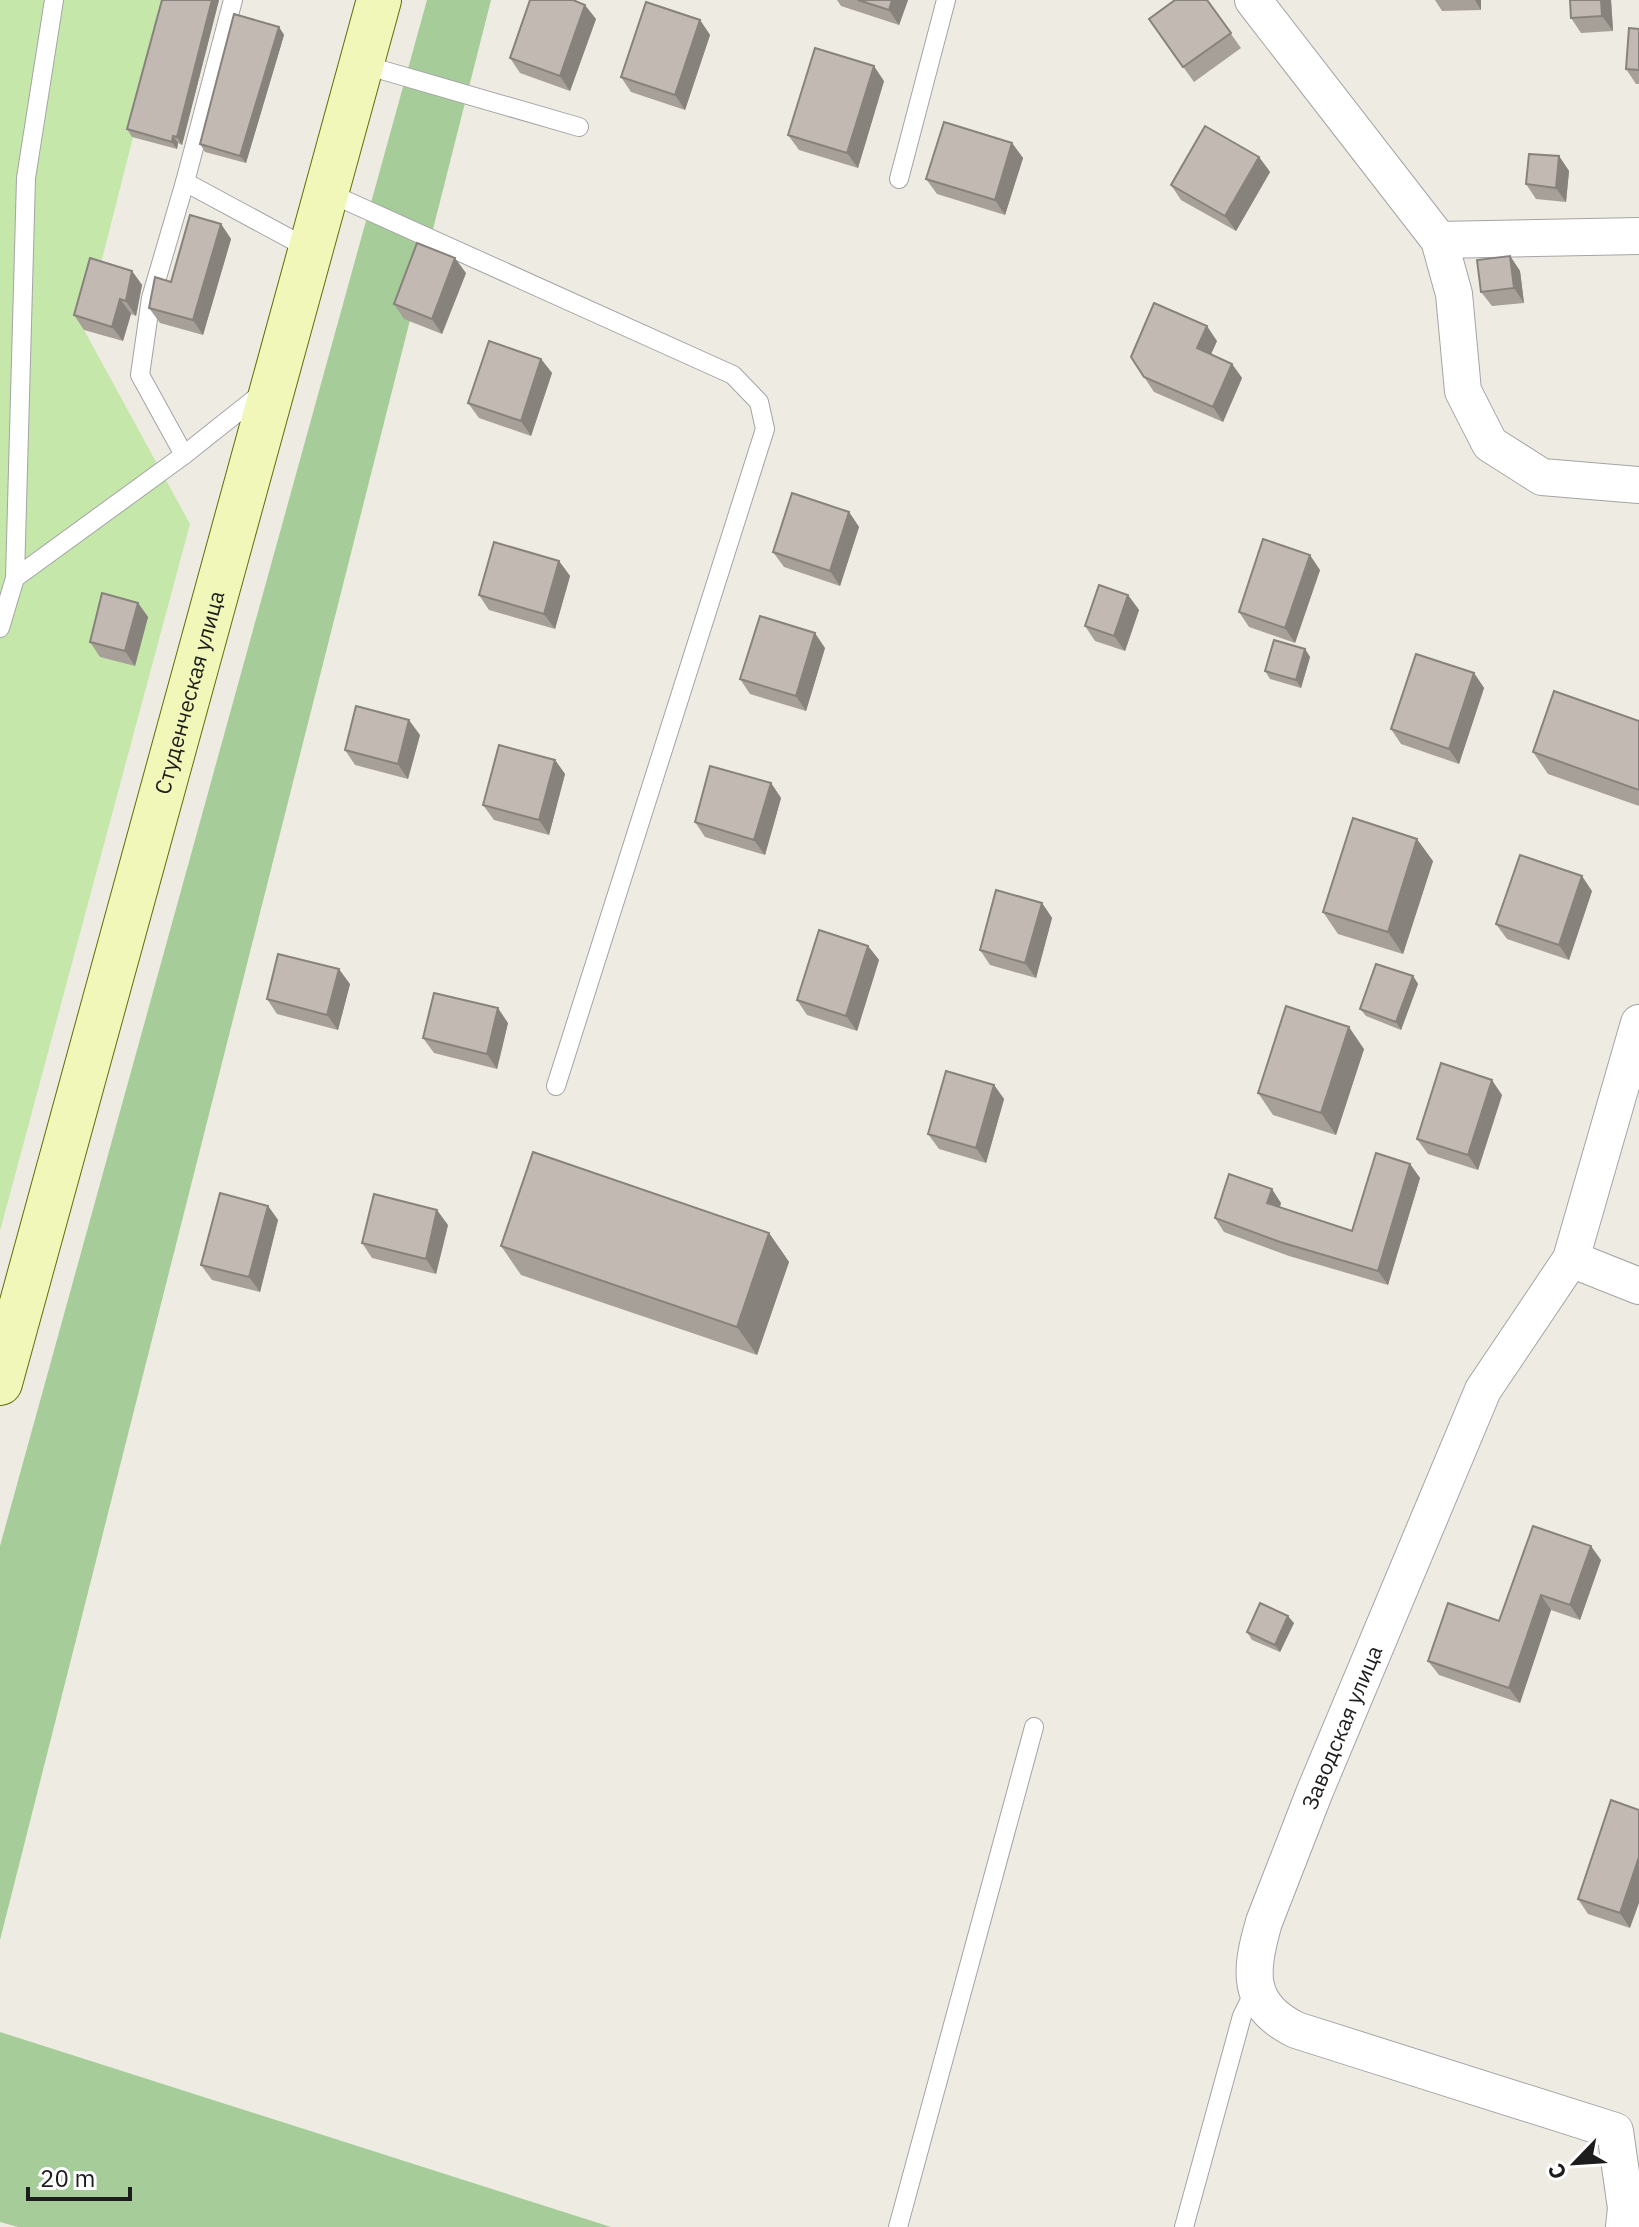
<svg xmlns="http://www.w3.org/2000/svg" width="1639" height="2227" font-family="'IBM Plex Sans',sans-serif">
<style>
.grass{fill:#c5e7aa}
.forest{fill:#a5cc99}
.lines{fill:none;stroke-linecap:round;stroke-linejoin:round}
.lane-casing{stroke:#a4a4a4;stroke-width:20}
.street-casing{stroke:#a4a4a4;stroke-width:38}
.secondary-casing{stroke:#5f6f09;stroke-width:46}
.lane{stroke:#fff;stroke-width:18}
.street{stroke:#fff;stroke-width:36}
.secondary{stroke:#f0f7b8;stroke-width:44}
.wall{fill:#a7a099}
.shaded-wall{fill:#88827d}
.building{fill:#c2bab2;stroke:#88827d;stroke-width:2}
.labels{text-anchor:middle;stroke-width:8;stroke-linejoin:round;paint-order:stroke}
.street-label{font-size:22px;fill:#1d1d1d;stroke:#fff}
</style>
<rect width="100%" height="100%" fill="#eeebe3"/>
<polygon class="grass" points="0,0 168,0 84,330 190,524 0,1231"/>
<g class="forest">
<polygon points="427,0 491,0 0,1940 0,1546"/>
<polygon points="0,2032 611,2227 18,2227 0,2222"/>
</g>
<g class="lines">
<g class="lane-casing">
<g id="lane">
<polyline points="233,0 185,182 311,250"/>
<polyline points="361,64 579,127"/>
<polyline points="899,179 946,0"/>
<polyline points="327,192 733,375 759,402 765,429 556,1086"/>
<polyline points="184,455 140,375 151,298 185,182"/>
<polyline points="15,578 184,455 262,393"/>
<polyline points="0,628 15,578 26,178 54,0"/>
<polyline points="898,2227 1034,1727"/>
<polyline points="1184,2227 1242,2016 1255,1990"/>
</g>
</g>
<g class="street-casing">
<g id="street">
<polyline points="1253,0 1439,240 1454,294 1463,391 1490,444 1542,477 1639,485"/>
<polyline points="1439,240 1639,236"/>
<polyline points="1571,1259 1639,1286"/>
<path id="s1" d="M1624,2227L1626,2208L1615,2131L1296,2030C1245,2005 1250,1970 1264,1922L1315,1791L1483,1390L1571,1259L1639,1023"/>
</g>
</g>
<g class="secondary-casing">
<g id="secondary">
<path id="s2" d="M0,1383L379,0"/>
</g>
</g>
<use href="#lane" class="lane"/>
<use href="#street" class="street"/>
<use href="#secondary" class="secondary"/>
</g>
<g class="wall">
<polygon points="162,0 219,0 182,145 178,143 177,149 132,137 127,129"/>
<polygon points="837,0 908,0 899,25 841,6"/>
<polygon points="1207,0 1241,48 1194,82 1149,19"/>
<polygon points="1435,0 1481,0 1481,10 1442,11"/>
<polygon points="1611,0 1613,31 1581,33 1571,18"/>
<polygon points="596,19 570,91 520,73 510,58"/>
<polygon points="700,20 710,35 685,110 631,92 621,77"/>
<polygon points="279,27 284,35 246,163 205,152 200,144"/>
<polygon points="1639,29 1639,84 1636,84 1626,69"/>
<polygon points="884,81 858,168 799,150 788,135"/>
<polygon points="1012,143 1023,158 1005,215 937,194 926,179"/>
<polygon points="1559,156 1569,171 1566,202 1536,199 1526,184"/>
<polygon points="1259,157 1270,172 1236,231 1181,200 1171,185"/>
<polygon points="221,224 231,239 203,335 160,323 149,308"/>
<polygon points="1510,256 1520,271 1524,303 1492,306 1481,292"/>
<polygon points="132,271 142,285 136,316 131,314 123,341 84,330 74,315"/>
<polygon points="466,273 442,334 404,319 394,304"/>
<polygon points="1217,341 1211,354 1232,364 1242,378 1223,422 1154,392 1131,357"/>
<polygon points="541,359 552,373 531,436 479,418 468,403"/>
<polygon points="849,512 859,527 840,586 784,567 773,552"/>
<polygon points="559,561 570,576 555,629 489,610 479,595"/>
<polygon points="1320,570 1295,643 1249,627 1239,612"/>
<polygon points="1128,595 1139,610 1125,651 1095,641 1085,626"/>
<polygon points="138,603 148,617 135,666 100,657 90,642"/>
<polygon points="825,648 806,711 750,694 740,679"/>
<polygon points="1305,649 1310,657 1301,688 1270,679 1265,671"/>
<polygon points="1474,673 1484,688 1459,764 1401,744 1391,729"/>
<polygon points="1639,721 1639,806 1548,774 1533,752"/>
<polygon points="420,735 408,779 355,765 345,750"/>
<polygon points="555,760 565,774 549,835 494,820 483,805"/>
<polygon points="771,783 781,798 765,855 705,837 695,822"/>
<polygon points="1433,861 1403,954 1338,934 1323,912"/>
<polygon points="1592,891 1569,960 1507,939 1496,924"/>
<polygon points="1042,903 1052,918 1036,978 990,965 980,950"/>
<polygon points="868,946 879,960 857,1031 807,1015 797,1000"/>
<polygon points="1413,976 1418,984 1401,1030 1366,1016 1360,1009"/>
<polygon points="350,984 338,1030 277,1014 267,999"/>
<polygon points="508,1023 497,1069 434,1053 423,1038"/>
<polygon points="1364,1049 1336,1135 1273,1115 1258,1093"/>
<polygon points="994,1085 1004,1099 986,1163 939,1149 928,1134"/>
<polygon points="1502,1095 1478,1170 1428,1154 1417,1139"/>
<polygon points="1410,1164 1420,1178 1388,1285 1289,1256 1224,1232 1215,1218 1281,1203 1280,1207 1352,1231"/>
<polygon points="268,1206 278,1220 260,1292 212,1280 201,1265"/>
<polygon points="448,1225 436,1274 372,1258 362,1243"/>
<polygon points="769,1233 789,1262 757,1355 521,1275 501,1246"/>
<polygon points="1601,1560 1580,1620 1551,1610 1520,1703 1439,1675 1428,1661 1499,1621"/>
<polygon points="1294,1623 1280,1652 1252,1640 1247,1632"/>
<polygon points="1611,1800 1630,1928 1588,1914 1578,1899"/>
</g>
<g class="shaded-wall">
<polygon points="212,0 219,0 182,145 177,137"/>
<polygon points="892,0 908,0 899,25 889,10"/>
<polygon points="1475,0 1481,0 1481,10"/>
<polygon points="1601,0 1611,0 1613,31 1602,16"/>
<polygon points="585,5 596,19 570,91 560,76"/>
<polygon points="700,20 710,35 685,110 675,95"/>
<polygon points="279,27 284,35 246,163 240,156"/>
<polygon points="874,66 884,81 858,168 847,153"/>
<polygon points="173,136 178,143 177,149 172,142"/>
<polygon points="1012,143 1023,158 1005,215 995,200"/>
<polygon points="1559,156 1569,171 1566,202 1556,188"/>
<polygon points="1259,157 1270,172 1236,231 1225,216"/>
<polygon points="221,224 231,239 203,335 193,320"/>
<polygon points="1510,256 1520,271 1524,303 1514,288"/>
<polygon points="455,258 466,273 442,334 432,319"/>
<polygon points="132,271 142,285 136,316 126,301"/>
<polygon points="120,299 131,314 123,341 112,327"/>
<polygon points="1207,326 1217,341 1207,363 1197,348"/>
<polygon points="541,359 552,373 531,436 521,421"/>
<polygon points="1232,364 1242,378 1223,422 1213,407"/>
<polygon points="849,512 859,527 840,586 830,571"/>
<polygon points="1310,555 1320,570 1295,643 1285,628"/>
<polygon points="559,561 570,576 555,629 544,614"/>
<polygon points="1128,595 1139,610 1125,651 1114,636"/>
<polygon points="138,603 148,617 135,666 125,651"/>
<polygon points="815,633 825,648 806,711 796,696"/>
<polygon points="1305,649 1310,657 1301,688 1296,680"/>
<polygon points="1474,673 1484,688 1459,764 1449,749"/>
<polygon points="409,720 420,735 408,779 398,764"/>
<polygon points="555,760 565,774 549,835 539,820"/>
<polygon points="771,783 781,798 765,855 754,840"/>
<polygon points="1417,839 1433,861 1403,954 1388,932"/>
<polygon points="1582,876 1592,891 1569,960 1559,945"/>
<polygon points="1042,903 1052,918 1036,978 1025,963"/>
<polygon points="868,946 879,960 857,1031 846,1016"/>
<polygon points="339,969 350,984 338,1030 327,1015"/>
<polygon points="1413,976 1418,984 1401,1030 1396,1022"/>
<polygon points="498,1008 508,1023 497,1069 487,1054"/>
<polygon points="1349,1027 1364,1049 1336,1135 1321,1113"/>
<polygon points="1492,1080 1502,1095 1478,1170 1468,1155"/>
<polygon points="994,1085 1004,1099 986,1163 976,1148"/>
<polygon points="1410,1164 1420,1178 1388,1285 1378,1271"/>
<polygon points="1272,1189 1281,1203 1276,1217 1267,1203"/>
<polygon points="268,1206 278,1220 260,1292 249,1277"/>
<polygon points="437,1210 448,1225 436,1274 426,1259"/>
<polygon points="769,1233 789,1262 757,1355 737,1327"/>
<polygon points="1591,1546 1601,1560 1580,1620 1570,1605"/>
<polygon points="1541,1595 1551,1610 1520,1703 1509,1688"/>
<polygon points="1288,1616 1294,1623 1280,1652 1275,1645"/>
<polygon points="1639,1857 1639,1903 1630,1928 1620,1913"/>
</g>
<g class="building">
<polygon points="162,0 212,0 177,137 173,136 172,142 127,129"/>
<polygon points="530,0 573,0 585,5 560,76 510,58"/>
<polygon points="858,0 892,0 889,10"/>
<polygon points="1175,0 1207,0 1231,33 1183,67 1149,19"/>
<polygon points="1570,0 1601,0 1602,16 1571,18"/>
<polygon points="646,2 700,20 675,95 621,77"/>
<polygon points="234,14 279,27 240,156 200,144"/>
<polygon points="1629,28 1639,29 1639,70 1626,69"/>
<polygon points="815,48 874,66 847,153 788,135"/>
<polygon points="944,122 1012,143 995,200 926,179"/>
<polygon points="1205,126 1259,157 1225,216 1171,185"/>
<polygon points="1529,154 1559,156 1556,188 1526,184"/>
<polygon points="190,215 221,224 193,320 149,308 155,277 171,282"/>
<polygon points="417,243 455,258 432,319 394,304"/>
<polygon points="1510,256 1514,288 1481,292 1477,260"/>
<polygon points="90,258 132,271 126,301 120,299 112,327 74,315"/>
<polygon points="1154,303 1207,326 1197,348 1232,364 1213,407 1144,377 1131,357"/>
<polygon points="489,341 541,359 521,421 468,403"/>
<polygon points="792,493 849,512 830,571 773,552"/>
<polygon points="1263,539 1310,555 1285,628 1239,612"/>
<polygon points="494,542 559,561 544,614 479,595"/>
<polygon points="1099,585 1128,595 1114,636 1085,626"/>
<polygon points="102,593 138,603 125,651 90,642"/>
<polygon points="760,616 815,633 796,696 740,679"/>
<polygon points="1274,640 1305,649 1296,680 1265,671"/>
<polygon points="1416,654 1474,673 1449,749 1391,729"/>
<polygon points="1554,691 1639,721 1639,790 1533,752"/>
<polygon points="356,706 409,720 398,764 345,750"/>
<polygon points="499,745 555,760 539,820 483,805"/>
<polygon points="710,766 771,783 754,840 695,822"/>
<polygon points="1353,818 1417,839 1388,932 1323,912"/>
<polygon points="1520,855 1582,876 1559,945 1496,924"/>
<polygon points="996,890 1042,903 1025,963 980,950"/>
<polygon points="819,930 868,946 846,1016 797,1000"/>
<polygon points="278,954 339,969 327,1015 267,999"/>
<polygon points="1376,964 1413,976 1396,1022 1360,1009"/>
<polygon points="434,993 498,1008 487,1054 423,1038"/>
<polygon points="1286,1006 1349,1027 1321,1113 1258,1093"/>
<polygon points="1441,1063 1492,1080 1468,1155 1417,1139"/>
<polygon points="946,1071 994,1085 976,1148 928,1134"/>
<polygon points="533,1152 769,1233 737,1327 501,1246"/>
<polygon points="1376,1153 1410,1164 1378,1271 1280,1242 1215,1218 1229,1174 1272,1189 1267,1203 1352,1231"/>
<polygon points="220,1193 268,1206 249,1277 201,1265"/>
<polygon points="374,1194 437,1210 426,1259 362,1243"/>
<polygon points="1533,1526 1591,1546 1570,1605 1541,1595 1509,1688 1428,1661 1448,1603 1499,1621"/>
<polygon points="1260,1603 1288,1616 1275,1645 1247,1632"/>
<polygon points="1611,1800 1639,1810 1639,1857 1620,1913 1578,1899"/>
</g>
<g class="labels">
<g class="street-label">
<text dy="8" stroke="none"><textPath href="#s2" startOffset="716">Студенческая улица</textPath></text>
<text dy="8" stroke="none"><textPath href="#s1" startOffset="768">Заводская улица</textPath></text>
</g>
</g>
<g transform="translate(1575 2163) rotate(245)" stroke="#ffffff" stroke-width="6" paint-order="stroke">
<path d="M0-6L14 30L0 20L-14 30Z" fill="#1d1d1d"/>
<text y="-12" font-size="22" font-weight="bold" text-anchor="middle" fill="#1d1d1d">С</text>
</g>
<path d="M28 2187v12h102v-12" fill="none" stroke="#1d1d1d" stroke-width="4"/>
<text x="40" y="2187" font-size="24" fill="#1d1d1d" stroke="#ffffff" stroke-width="6" paint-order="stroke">20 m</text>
</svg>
